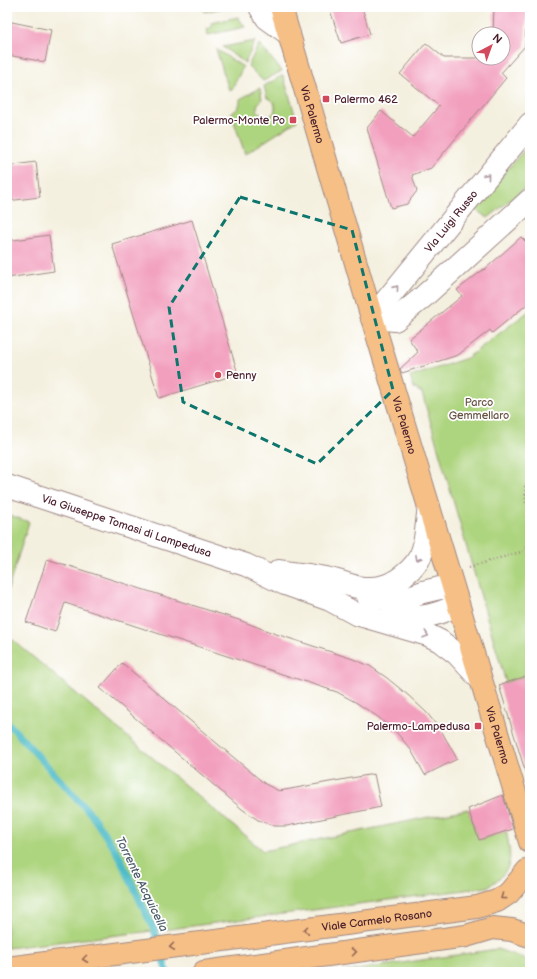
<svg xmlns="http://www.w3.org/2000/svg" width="537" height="979" font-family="'Balsamiq Sans',sans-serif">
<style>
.green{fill:#add47e;stroke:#7c7a54}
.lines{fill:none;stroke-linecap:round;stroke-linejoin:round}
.stream{stroke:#4ebbc7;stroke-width:7}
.building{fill:#f29fbd}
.minor-casing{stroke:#9f8885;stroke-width:24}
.major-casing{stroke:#9f8885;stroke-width:24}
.path{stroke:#9f8885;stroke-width:2.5;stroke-dasharray:1 3;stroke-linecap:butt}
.minor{stroke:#fff;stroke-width:22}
.major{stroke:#f5bf86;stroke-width:22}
.oneway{stroke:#ae9aa0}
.oneway2{stroke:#976754}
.marked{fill:none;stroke:#0f766e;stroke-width:3;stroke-dasharray:8 5;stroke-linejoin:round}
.poi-dot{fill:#d1495b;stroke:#fff;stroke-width:1.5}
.labels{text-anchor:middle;stroke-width:3.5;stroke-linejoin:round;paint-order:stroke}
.poi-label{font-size:11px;fill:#4a1f2b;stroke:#fff;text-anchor:start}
.street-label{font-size:11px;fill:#4a1f2b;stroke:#fff}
.park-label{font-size:11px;fill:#685544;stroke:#fff}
.water-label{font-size:12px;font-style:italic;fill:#4c5d69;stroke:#fff}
</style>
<rect width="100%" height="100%" fill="#fff"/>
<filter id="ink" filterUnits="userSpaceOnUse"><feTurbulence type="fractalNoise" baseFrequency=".025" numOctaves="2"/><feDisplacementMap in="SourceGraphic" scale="8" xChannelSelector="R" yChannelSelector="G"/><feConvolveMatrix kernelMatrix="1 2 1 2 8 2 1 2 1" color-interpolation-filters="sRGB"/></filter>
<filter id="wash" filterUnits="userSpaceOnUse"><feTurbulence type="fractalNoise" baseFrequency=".012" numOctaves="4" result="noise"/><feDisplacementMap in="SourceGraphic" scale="16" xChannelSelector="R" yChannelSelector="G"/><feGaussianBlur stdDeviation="0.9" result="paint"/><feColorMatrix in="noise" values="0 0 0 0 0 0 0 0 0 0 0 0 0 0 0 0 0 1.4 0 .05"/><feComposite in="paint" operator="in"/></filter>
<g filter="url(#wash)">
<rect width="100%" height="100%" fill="#f4f0df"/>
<g class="green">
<polygon points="203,7 228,7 205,12"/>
<polygon points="238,17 245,27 208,35 207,29 212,27 211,23"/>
<polygon points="255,41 245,63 223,47"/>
<polygon points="259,44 282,71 263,81 248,66"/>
<polygon points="216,49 243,67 232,89 229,90"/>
<path d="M283,75L297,121L245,154L231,113C238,110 240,106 240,99L260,88L262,99C245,114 276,125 275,107C275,102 271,99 267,98L264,86Z"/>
<polygon points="530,143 530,184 488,218 474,209"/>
<polygon points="529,311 530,312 530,672 524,677 506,683 422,393 414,388 410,377 467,358"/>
<polygon points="7,514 29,522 7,592"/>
<path d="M7,635L263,851L468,809L479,840L506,831C512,859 514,871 487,887L170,929L7,948Z"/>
<polygon points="497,949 524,958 530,963 530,972 341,972"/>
</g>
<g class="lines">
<polyline class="stream" points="7,722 91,814 118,854 154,930 167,972"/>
</g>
<g id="blocks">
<g class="building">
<polygon points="329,7 362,7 370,34 341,43"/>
<polygon points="494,7 527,7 525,46 501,73 506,78 431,168 412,175 417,191 407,204 391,208 367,128 381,111 413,137 439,106 400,74 426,43 444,58 477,58 479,56 479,58 503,58 503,34 493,34"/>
<polygon points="7,21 51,30 45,62 7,55"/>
<polygon points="36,162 40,197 7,201 7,166"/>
<polygon points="192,220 238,374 159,398 112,244"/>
<polygon points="49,235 54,271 7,278 7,241"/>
<polygon points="521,237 530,246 530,302 492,333 490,330 458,355 402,373 400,369 418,352 409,339 462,296 457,290 484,269 484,270"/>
<polygon points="47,559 239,620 273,633 353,659 370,666 387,678 409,696 427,713 442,732 457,759 425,775 411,750 397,733 378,717 357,703 337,692 65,603 55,632 26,622"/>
<polygon points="122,663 265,784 279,791 374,774 381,807 287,826 274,826 258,820 242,809 100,688"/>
<polygon points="530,675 530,773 526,774 499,685"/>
<polygon points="503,795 513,829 479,840 468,809"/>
</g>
</g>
</g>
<g filter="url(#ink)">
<use href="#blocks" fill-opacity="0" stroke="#9f8885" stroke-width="1"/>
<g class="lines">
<g class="minor-casing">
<g id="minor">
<polyline points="260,7 267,18 289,34"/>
<path id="s1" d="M372,318L530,124"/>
<polyline points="372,318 395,320 422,298 530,200"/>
<path id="s2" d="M7,486L246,565L285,584L330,600L356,614L428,635L440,641L457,654L480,679"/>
<path d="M279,571C296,574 314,575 330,579C339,581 348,585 357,587C375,590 389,587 403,576C412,569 420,560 423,549C426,538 427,519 429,507"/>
<polyline points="368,597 376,599 406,598 423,592 440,588 453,588"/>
<path d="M391,615C399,615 408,617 416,617C431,617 445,611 458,605"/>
</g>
</g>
<g class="major-casing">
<g id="major">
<path id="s3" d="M281,7L372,318L530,842"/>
<path id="s4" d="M7,968L477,907L497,901L509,893L527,871H530"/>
<polyline points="204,972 466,936 493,928 512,930 530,936"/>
</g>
</g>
<g class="path">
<polyline points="530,480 525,485 526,503 530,511"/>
<polyline points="469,567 524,551 530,541"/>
</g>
<use href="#minor" class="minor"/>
<use href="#major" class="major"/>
</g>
<defs><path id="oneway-chevron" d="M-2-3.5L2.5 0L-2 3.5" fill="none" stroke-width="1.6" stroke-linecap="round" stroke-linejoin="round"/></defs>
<g class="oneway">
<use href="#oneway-chevron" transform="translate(487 176) rotate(-51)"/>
<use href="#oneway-chevron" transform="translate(396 288) rotate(-51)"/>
<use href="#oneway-chevron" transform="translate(418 558) rotate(119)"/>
<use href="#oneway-chevron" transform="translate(426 635) rotate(19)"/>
</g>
<g class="oneway2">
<use href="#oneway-chevron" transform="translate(503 897) rotate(144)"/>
<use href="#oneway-chevron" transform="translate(306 930) rotate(172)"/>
<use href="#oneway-chevron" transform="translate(172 947) rotate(172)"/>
<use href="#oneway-chevron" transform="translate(354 952) rotate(-8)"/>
<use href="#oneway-chevron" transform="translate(85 959) rotate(173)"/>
</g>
</g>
<path class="marked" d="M240,197L352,230L393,390L317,464L183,402L169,307Z"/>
<g class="poi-dot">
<rect x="322" y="95" width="8" height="8" rx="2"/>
<rect x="289" y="116" width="8" height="8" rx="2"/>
<circle cx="218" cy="375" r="4"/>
<rect x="474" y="722" width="8" height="8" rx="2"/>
</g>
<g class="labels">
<g class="poi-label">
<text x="334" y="103">Palermo 462</text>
<text x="285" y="124" text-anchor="end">Palermo-Monte Po</text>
<text x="226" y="379">Penny</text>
<text x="470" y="730" text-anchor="end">Palermo-Lampedusa</text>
</g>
<g class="street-label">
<text dy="4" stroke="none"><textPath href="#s3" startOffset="112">Via Palermo</textPath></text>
<text dy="4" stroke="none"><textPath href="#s1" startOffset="125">Via Luigi Russo</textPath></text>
<text dy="4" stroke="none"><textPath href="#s3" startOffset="436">Via Palermo</textPath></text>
<text dy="4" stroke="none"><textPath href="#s2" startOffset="126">Via Giuseppe Tomasi di Lampedusa</textPath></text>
<text dy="4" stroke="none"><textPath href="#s3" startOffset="760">Via Palermo</textPath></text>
<text dy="4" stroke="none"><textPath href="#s4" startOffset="373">Viale Carmelo Rosano</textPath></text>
</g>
<g class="park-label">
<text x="479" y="406">Parco<tspan x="479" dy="13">Gemmellaro</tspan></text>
</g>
<g class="water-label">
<text transform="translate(142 884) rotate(64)" y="4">Torrente Acquicella</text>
</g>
</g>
<rect width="537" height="979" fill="none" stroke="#fff" stroke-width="24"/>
<g transform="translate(491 46) rotate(41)"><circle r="19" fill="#ffffff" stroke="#b7a5aa"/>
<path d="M0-3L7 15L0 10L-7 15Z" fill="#d1495b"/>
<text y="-6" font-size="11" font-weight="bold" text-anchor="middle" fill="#4a1f2b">N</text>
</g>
</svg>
